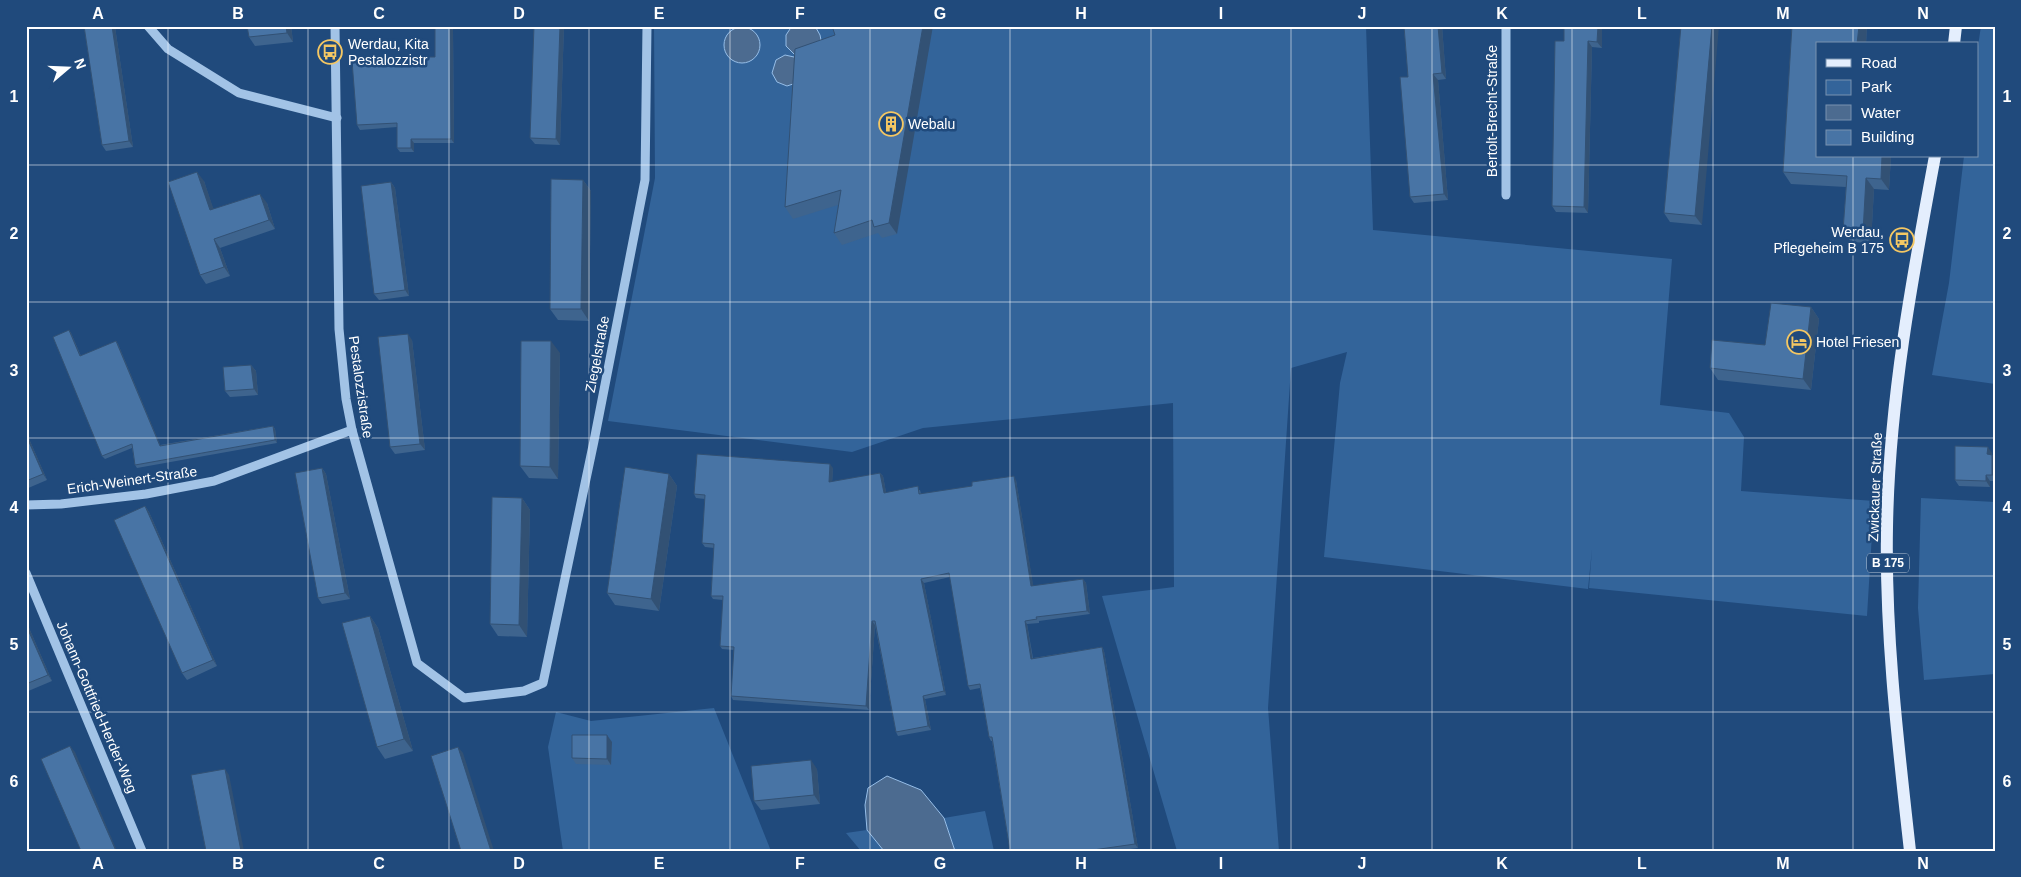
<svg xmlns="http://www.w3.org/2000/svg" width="2021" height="877" font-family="Helvetica,sans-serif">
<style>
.green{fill:#33649a}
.water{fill:#4c6b90;stroke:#96bee8}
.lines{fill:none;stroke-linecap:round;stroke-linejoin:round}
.minor{stroke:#a2c3e6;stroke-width:9}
.major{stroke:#e4eefd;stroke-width:12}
.wall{fill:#3e648e}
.shaded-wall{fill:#325174}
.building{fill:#4874a5;stroke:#325174}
.grid{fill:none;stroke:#fff;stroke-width:1;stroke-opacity:0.55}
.labels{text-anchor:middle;stroke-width:5;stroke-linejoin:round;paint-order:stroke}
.shield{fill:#204a7c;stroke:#bcc9d8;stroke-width:1}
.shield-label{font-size:12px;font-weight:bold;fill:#fff}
.poi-label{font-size:14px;fill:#fff;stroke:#204a7c;text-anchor:start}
.street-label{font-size:14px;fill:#fff;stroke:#204a7c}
.neatline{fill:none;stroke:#fff;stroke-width:2}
.grid-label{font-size:16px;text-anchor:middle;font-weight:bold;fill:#fff}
</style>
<rect width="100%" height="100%" fill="#204a7c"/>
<g class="green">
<polygon points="654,26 1366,26 1373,230 1672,259 1660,405 1729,413 1744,437 1741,491 1874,501 1867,616 1589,588 1592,549 1588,589 1324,557 1340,383 1347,352 1291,368 1268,708 1279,851 1177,851 1102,596 1174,587 1173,403 923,428 852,452 608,421 655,178"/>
<polygon points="1981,26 1995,26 1995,384 1932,375 1949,283 1964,156 1977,156 1977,53"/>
<polygon points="1921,498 1995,502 1995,674 1924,680 1918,608"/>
<polygon points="714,708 771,851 563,851 548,747 556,712 591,721"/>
<polygon points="985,811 994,851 955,851 944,818"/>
<polygon points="867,830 884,851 861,851 846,833"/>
</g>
<g class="water">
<polygon points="792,26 815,26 820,35 821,40 796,56 786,46 786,35"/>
<circle cx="742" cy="45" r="18"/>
<polygon points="785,55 794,57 799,61 796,83 787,86 777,82 772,73 776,60"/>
<polygon points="887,776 921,790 944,818 955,851 884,851 867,830 865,805 868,788"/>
</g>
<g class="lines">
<g class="minor">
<polyline points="148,26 168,49 239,93 337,118"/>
<polyline points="335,26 339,329 346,399 352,430 417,663 464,698 524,691 543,683 594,441 645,180 647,26"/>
<polyline points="1506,195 1506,26"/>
<polyline points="26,505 61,504 146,494 214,481 352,430"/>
<polyline points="26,573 142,851"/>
</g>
<g class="major">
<polyline points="1954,44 1956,26"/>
<path d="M1910,851C1898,743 1885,635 1887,527C1889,402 1912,279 1935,156"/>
</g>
</g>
<g class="wall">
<polygon points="84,26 115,26 115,27 133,147 106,151 102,145"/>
<polygon points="291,26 293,42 255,46 249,37"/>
<polygon points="451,26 453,30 454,143 414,143 414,152 400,152 397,148 397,127 360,130 357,125 435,57"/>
<polygon points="534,26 564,26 560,145 535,144 530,138"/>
<polygon points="1404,26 1442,26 1446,79 1438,80 1448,200 1414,203 1410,197 1408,77"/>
<polygon points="1602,26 1602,48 1592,47 1588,213 1556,212 1552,206 1564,41"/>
<polygon points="1681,26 1702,225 1670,222 1664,213"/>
<polygon points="1792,26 1867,26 1866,44 1817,44 1817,156 1891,156 1889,190 1874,189 1871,243 1851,242 1843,231 1846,187 1791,184 1783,172"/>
<polygon points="835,35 897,234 882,238 878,233 842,245 834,233 838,205 793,219 785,207"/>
<polygon points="583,180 591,191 589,321 558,320 550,309"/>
<polygon points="204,181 213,209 267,203 275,229 220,248 230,276 206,284 200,275"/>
<polygon points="391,182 395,188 409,296 379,300 374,294"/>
<polygon points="1811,307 1819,319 1811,390 1718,380 1710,368 1765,345"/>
<polygon points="69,330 71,333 81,356 116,341 118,344 160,445 273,426 275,429 277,443 137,468 135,465 132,448 105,459 102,456"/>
<polygon points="412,340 425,450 395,454 390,447"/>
<polygon points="560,353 558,479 529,478 520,466"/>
<polygon points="251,365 256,371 258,395 230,397 225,391"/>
<polygon points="26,432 47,480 26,489"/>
<polygon points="1992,453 1992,455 1995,458 1995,481 1990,481 1990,487 1959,486 1955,480"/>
<polygon points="322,468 326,474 350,599 322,604 318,598"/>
<polygon points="833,468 832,482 880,473 883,476 886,493 920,490 921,494 1016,480 1033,586 1083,579 1086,583 1090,614 1039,621 1039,623 1027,624 1033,658 1102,647 1104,651 1138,848 1115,851 1010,851 992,741 991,741 989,737 980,688 970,690 968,686 950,577 924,583 946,695 925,699 931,730 898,736 896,732 875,625 869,710 733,700 731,696 734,650 722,649 720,646 723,600 713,599 711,596 714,548 705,547 702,543 705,499 696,498 694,494"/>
<polygon points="669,474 677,486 659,611 615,605 607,593"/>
<polygon points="522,498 530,510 527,637 498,636 490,624"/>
<polygon points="145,506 149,512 217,666 187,680 182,673"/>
<polygon points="370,616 378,628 413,751 385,759 377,747"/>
<polygon points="26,621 52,681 26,692"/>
<polygon points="612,742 611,765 576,764 572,758"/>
<polygon points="817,769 820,804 761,810 754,801"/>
</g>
<g class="shaded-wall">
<polygon points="112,26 115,26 115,27 133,147 129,141"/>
<polygon points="286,26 291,26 293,42 287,33"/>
<polygon points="450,26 453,30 454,143 451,139"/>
<polygon points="560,26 564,26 560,145 556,139"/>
<polygon points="923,26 933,26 897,234 889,223"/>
<polygon points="1438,26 1442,26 1446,79 1442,73"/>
<polygon points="1598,26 1602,26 1602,48 1597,42"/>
<polygon points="1712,26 1719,26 1702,225 1695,216"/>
<polygon points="1859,26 1867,26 1866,44 1857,44"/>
<polygon points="1588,41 1592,47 1588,213 1584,207"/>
<polygon points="1433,74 1438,80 1448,200 1444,194"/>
<polygon points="411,139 414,143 414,152 411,148"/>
<polygon points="1882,156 1891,156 1889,190 1881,179"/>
<polygon points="197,172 204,181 217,219 210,210"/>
<polygon points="1866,178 1874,189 1871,243 1863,232"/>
<polygon points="583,180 591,191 589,321 581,309"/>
<polygon points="391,182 395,188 409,296 405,290"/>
<polygon points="260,194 267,203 275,229 269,220"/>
<polygon points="214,239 220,248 230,276 224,267"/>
<polygon points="1811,307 1819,319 1811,390 1803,379"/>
<polygon points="69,330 71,333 82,359 80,356"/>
<polygon points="408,334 412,340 425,450 420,444"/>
<polygon points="116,341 118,344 162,449 160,446"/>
<polygon points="551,341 560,353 558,479 550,467"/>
<polygon points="251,365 256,371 258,395 254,389"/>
<polygon points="273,426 275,429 277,443 275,440"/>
<polygon points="26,432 47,480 43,474 26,435"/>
<polygon points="1988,447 1992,453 1992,461 1987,454"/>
<polygon points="1992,455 1995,458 1995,478 1992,475"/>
<polygon points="830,464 833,468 832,486 829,482"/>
<polygon points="322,468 326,474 350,599 345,593"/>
<polygon points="880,473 883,476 887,497 884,493"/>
<polygon points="669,474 677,486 659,611 651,599"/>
<polygon points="1986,475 1990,481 1990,487 1986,481"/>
<polygon points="1014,476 1016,480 1034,590 1031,586"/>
<polygon points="522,498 530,510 527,637 519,625"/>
<polygon points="145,506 149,512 217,666 213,660"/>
<polygon points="921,579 924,583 946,695 944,691"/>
<polygon points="1083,579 1086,583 1090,614 1087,611"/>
<polygon points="370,616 378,628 413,751 404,739"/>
<polygon points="26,621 52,681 48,675 26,625"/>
<polygon points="872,621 875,625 869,710 866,706"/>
<polygon points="1025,621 1027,624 1033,662 1031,659"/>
<polygon points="1102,647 1104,651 1138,848 1135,844"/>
<polygon points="923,696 925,699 931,730 928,726"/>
<polygon points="607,735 612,742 611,765 607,759"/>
<polygon points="70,746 75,752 117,851 116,851"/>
<polygon points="458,747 463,753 494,851 491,851"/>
<polygon points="811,760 817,769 820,804 814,795"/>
<polygon points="225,769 229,775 244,851 241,851"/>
</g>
<g class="building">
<polygon points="84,26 112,26 129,141 102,145"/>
<polygon points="247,26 286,26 287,33 249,37"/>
<polygon points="435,26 450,26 451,139 411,139 411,148 397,148 397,123 357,125 352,61 398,57 435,57"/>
<polygon points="534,26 560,26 556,139 530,138"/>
<polygon points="832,26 923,26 889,223 874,227 872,220 834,233 841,190 785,207 795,49 835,35"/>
<polygon points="1404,26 1438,26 1442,73 1433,74 1444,194 1410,197 1400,77 1408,77"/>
<polygon points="1564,26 1598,26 1597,42 1588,41 1584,207 1552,206 1555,41 1564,41"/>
<polygon points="1681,26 1712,26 1695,216 1664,213"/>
<polygon points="1792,26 1859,26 1857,44 1817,44 1817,156 1882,156 1881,179 1866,178 1863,232 1843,231 1847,176 1783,172"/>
<polygon points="197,172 210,210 260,194 269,220 214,239 224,267 200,275 168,182"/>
<polygon points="551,179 583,180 581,309 550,309"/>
<polygon points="391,182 405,290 374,294 361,186"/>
<polygon points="1771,303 1811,307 1803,379 1710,368 1712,340 1765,345"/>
<polygon points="69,330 80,356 116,341 160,446 273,426 275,440 135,465 132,444 102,456 53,337"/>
<polygon points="408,334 420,444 390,447 378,337"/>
<polygon points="521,341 551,341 550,467 520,466"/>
<polygon points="251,365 254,389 225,391 223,367"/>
<polygon points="26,435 43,474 26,481"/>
<polygon points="1955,446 1988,447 1987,454 1992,455 1992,475 1986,475 1986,481 1955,480"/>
<polygon points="697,454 830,464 829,482 880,473 884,493 918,486 919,494 972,486 972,482 1014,476 1031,586 1083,579 1087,611 1036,617 1037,619 1025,621 1031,659 1102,647 1135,844 1086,851 1010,851 992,737 989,737 980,684 968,686 949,573 921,579 944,691 923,696 928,726 896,732 875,621 872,621 866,706 731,696 734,647 720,646 723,596 711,596 714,544 702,543 705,495 694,494"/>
<polygon points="625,467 669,474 651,599 607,593"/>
<polygon points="322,468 345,593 318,598 295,473"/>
<polygon points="492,497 522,498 519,625 490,624"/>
<polygon points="145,506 213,660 182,673 114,520"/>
<polygon points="370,616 404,739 377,747 342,623"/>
<polygon points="26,625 48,675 26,684"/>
<polygon points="572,735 607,735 607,759 572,758"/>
<polygon points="70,746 116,851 81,851 41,759"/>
<polygon points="458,747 491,851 461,851 431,756"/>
<polygon points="811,760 814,795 754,801 751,766"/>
<polygon points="225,769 241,851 206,851 191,775"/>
</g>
<path class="grid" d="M168,26V851M308,26V851M449,26V851M589,26V851M730,26V851M870,26V851M1010,26V851M1151,26V851M1291,26V851M1432,26V851M1572,26V851M1713,26V851M1853,26V44M1853,156V851M26,165H1995M26,302H1995M26,438H1995M26,576H1995M26,712H1995"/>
<defs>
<g id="bus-ring" transform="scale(1.25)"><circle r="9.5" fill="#204a7c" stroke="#f4c763" stroke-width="1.5"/><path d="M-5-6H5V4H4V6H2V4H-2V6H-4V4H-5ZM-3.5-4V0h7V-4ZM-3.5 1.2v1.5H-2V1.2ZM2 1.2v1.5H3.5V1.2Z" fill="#f4c763"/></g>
<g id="building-ring" transform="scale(1.25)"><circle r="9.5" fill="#204a7c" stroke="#f4c763" stroke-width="1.5"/><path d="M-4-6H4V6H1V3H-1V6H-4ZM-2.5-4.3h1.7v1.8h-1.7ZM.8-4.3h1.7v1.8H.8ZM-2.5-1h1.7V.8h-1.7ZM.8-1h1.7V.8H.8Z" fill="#f4c763"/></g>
<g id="hotel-ring" transform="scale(1.25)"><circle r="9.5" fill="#204a7c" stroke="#f4c763" stroke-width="1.5"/><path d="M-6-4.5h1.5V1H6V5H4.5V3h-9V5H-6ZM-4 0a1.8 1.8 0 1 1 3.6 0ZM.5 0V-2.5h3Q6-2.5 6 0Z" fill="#f4c763"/></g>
</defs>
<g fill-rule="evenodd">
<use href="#bus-ring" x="330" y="52"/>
<use href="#building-ring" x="891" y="124"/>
<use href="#bus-ring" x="1902" y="240"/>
<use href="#hotel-ring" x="1799" y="342"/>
</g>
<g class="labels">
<rect class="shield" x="1867" y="553.5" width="42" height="19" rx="4"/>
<g class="shield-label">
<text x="1888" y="567">B 175</text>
</g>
<g class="poi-label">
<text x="348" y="49">Werdau, Kita<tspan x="348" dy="16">Pestalozzistr</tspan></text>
<text x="908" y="129">Webalu</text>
<text x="1884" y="237" text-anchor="end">Werdau,<tspan x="1884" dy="16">Pflegeheim B 175</tspan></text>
<text x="1816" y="347">Hotel Friesen</text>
</g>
<g class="street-label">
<text transform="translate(1492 111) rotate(-90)" y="5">Bertolt-Brecht-Straße</text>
<text transform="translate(597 354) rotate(-79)" y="5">Ziegelstraße</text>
<text transform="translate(361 387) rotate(82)" y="5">Pestalozzistraße</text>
<text transform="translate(132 480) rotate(-8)" y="5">Erich-Weinert-Straße</text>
<text transform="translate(1875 487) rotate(-88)" y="5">Zwickauer Straße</text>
<text transform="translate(97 707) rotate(67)" y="5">Johann-Gottfried-Herder-Weg</text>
</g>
</g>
<rect width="2021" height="877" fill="none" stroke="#204a7c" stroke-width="55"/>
<rect x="1816" y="42" width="162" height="115" fill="#204a7c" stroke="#7992b0"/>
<rect x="1826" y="59" width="25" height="8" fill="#e4eefd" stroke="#7992b0"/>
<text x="1861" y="68" font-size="15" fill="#ffffff">Road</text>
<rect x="1826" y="80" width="25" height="15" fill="#33649a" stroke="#7992b0"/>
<text x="1861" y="92" font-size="15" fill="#ffffff">Park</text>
<rect x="1826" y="105" width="25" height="15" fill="#4c6b90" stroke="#7992b0"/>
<text x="1861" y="118" font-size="15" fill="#ffffff">Water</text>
<rect x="1826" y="130" width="25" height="15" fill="#4874a5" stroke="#7992b0"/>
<text x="1861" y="142" font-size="15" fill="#ffffff">Building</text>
<g transform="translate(68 68) rotate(71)" stroke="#204a7c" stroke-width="4" paint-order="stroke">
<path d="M0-4L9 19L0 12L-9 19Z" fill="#ffffff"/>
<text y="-8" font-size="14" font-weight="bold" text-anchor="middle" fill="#ffffff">N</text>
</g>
<rect x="28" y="28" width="1966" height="822" class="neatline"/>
<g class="grid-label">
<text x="98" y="19">A</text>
<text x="238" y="19">B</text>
<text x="379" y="19">C</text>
<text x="519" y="19">D</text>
<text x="659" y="19">E</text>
<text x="800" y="19">F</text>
<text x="940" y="19">G</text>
<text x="1081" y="19">H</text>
<text x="1221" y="19">I</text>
<text x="1362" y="19">J</text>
<text x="1502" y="19">K</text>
<text x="1642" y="19">L</text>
<text x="1783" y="19">M</text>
<text x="1923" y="19">N</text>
<text x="14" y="102">1</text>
<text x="2007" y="102">1</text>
<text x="14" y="239">2</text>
<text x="2007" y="239">2</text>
<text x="14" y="376">3</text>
<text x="2007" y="376">3</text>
<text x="14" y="513">4</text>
<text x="2007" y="513">4</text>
<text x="14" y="650">5</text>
<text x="2007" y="650">5</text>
<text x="14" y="787">6</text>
<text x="2007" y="787">6</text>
<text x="98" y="869">A</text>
<text x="238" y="869">B</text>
<text x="379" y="869">C</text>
<text x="519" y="869">D</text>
<text x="659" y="869">E</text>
<text x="800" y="869">F</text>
<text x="940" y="869">G</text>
<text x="1081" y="869">H</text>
<text x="1221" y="869">I</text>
<text x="1362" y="869">J</text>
<text x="1502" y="869">K</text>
<text x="1642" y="869">L</text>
<text x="1783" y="869">M</text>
<text x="1923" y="869">N</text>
</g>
</svg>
